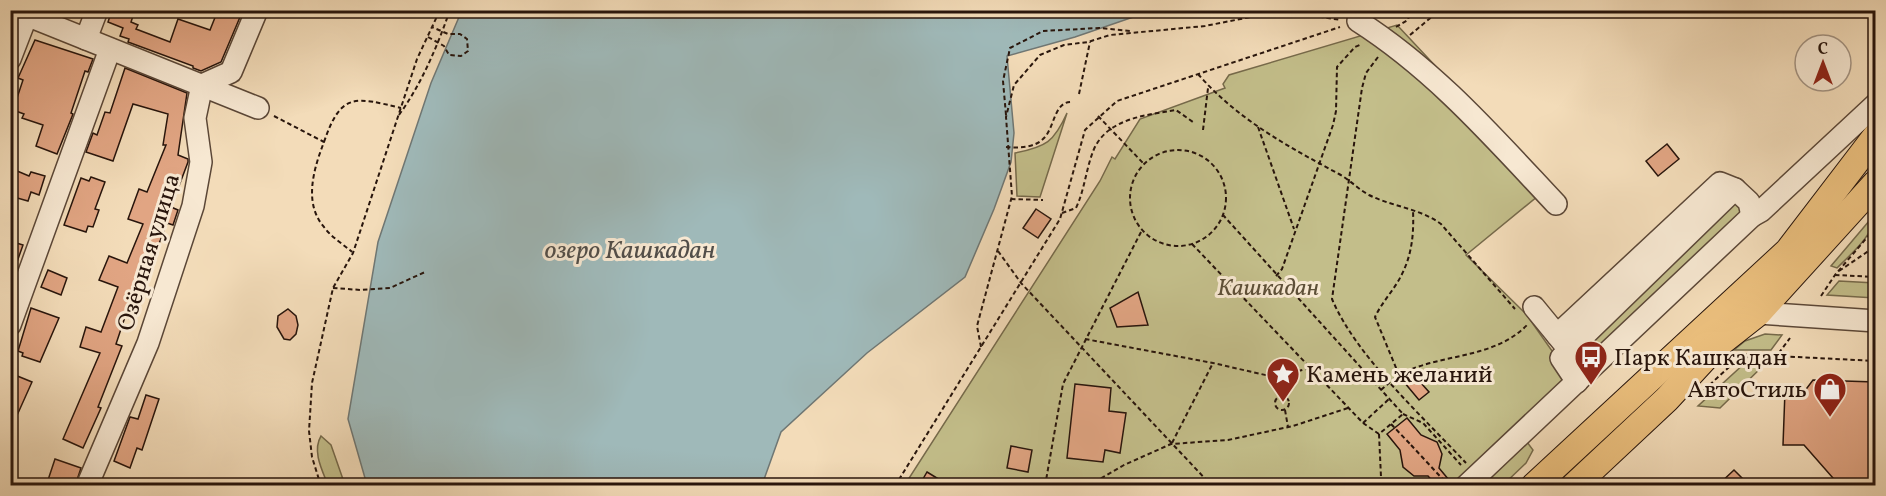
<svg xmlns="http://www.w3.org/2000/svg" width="1886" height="496" font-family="Vollkorn,serif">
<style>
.green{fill:#c3be8a;stroke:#766a4b;stroke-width:1.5}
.water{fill:#9fb9b9;stroke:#6f7774;stroke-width:1.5}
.building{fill:#e1a583;stroke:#28150c;stroke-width:1.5}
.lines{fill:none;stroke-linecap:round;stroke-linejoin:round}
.minor-casing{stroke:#5b4737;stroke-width:24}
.major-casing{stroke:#28150c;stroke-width:28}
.path{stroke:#28150c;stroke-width:2;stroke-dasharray:4.5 3;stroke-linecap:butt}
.minor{stroke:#f7e8d2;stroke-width:21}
.major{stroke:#eabe7c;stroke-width:26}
.path-bridge{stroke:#28150c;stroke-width:2;stroke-dasharray:4.5 3;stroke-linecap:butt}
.labels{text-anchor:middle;stroke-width:6;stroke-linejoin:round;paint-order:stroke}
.street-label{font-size:24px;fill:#28150c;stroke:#f7e8d2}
.park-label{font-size:24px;font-style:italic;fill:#5e5038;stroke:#f7e8d2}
.poi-label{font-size:24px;fill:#28150c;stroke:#f7e8d2;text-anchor:start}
.water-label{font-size:26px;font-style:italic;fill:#524e49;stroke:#f7e8d2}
</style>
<rect width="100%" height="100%" fill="#f3dcb9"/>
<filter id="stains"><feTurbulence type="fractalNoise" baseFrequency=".00333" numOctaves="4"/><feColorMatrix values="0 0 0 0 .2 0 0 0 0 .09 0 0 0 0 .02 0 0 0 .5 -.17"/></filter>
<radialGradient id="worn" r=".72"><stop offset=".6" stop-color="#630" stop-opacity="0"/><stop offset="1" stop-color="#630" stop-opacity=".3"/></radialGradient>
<g class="green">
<polygon points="1397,25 1549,187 1466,255 1526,314 1569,375 1453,485 904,486 1100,181 1112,157 1115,159 1140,119 1225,88 1223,84 1229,75"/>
<path d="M1067,113L1040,197L1017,196L1015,153C1046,147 1054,142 1067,113Z"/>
<polygon points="1734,198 1744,211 1580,370 1568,363"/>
<path d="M1875,214C1876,233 1850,255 1837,268L1831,266Z"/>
<polygon points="1839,281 1875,283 1875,298 1827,295"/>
<polygon points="1765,334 1782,335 1771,350 1734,350 1745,341"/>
<polygon points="1767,362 1720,408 1698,406 1745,363"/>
<path d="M321,436L331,445L345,485H328C322,470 312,451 321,436Z"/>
<polygon points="1524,438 1533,450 1526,463 1503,485 1474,486"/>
</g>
<polygon class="water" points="462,10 1151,10 1151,11 1075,37 1007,56 1014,133 1011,162 994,209 965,277 867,353 781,432 762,485 367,485 348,419 378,242 431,83"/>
<g class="building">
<polygon points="112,10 135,10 131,22 138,25 136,29 170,42 178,19 210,30 218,10 243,10 221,62 201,71 193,68 193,66 128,42 129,39 120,36 123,28 108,22"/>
<polygon points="35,40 93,59 88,72 85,71 71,113 73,114 57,154 36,146 43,125 22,118 24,114 13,110 23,80 18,78"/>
<polygon points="125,68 187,93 178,155 188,159 188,162 171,207 178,210 173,225 167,223 130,319 125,317 116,344 122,346 98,407 101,408 83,448 63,439 100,353 80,347 86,327 101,332 118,287 99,280 109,256 127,263 143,224 128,219 139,189 147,192 166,145 163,145 168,114 133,104 113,161 86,152 93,133 97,135 105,112 110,113"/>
<polygon points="1667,144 1679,159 1658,176 1646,161"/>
<polygon points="10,168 29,176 31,172 45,176 39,195 31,192 28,201 10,196"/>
<polygon points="91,177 105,182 95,209 99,210 93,227 88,226 86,232 64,225 81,178 89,181"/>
<polygon points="1036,209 1051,219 1038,238 1023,228"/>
<polygon points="10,241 23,245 12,276 10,276"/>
<polygon points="48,270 67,278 61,295 41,287"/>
<polygon points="1138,292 1148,325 1117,327 1110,308"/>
<polygon points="31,308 59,318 40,362 22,356 23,353 18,351"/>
<polygon points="288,309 296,316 298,325 296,334 290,340 284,339 277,327 278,316"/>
<polygon points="10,373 32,382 10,431"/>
<polygon points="1413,374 1429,392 1419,400 1404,382"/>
<polygon points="1813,380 1875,382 1875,486 1840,486 1804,445 1783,445 1785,391 1804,392"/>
<polygon points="1075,384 1111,388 1109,411 1126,413 1120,453 1105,450 1103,462 1067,458"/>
<polygon points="146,395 159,399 142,450 137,448 130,468 114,461 130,417 138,419"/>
<polygon points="1407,418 1421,435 1437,442 1442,454 1439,468 1454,486 1437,486 1428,476 1414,476 1403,467 1400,450 1387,434"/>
<polygon points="1011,446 1032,450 1028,472 1007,468"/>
<polygon points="55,459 81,468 75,486 46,486"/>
<polygon points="1734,470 1750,486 1717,486"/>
<polygon points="927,472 950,486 919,486"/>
</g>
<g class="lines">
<g class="minor-casing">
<g id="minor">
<polyline points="14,10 258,108"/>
<path d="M1358,21C1435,70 1494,138 1556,204"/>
<polyline points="86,39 97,10"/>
<polyline points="10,59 27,15"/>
<polyline points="1750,305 1758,313 1876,321"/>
<polyline points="1534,307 1566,346"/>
<polyline points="10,325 110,49"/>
<polyline points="1557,335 1720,183 1735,189"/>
<polyline points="1577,382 1561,358 1735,189 1749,202 1752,216 1761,211 1876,104"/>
<polyline points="87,486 148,343 193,206 201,162 195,118 202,85 231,72 257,10"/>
<polyline points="1466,486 1752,216"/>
</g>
</g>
<g class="major-casing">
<g id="major">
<polyline points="1534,486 1788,251 1876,136"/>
<polyline points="1574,486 1667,399 1716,346 1758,313 1876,183"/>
</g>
</g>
<g class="path">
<polyline points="1381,16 1403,10"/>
<polyline points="1396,27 1408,20 1410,10"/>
<polyline points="1410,35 1440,10"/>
<polyline points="428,37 444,46 449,55 461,56 468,51 467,39 460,34 448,34 432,27"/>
<path d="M1378,57L1366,73L1362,88L1332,299C1356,356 1423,417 1466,463"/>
<path d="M1198,74C1237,119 1287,146 1339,174C1350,180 1358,189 1369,195C1393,207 1419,208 1441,224L1515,309"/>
<polyline points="1079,94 1090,42"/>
<path d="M399,115C422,83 437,47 450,10"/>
<polyline points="1006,115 1003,81 1010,48 1043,31 1099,28 1131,31"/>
<path d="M274,116L324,142C314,168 303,203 324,227C331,237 343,244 352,252"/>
<polyline points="1098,116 1144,164"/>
<polyline points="1258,127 1294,229"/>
<polyline points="1203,130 1208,88"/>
<path d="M324,142C341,92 355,97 401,108"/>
<path d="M1006,147C1019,148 1035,148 1044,138C1055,127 1054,100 1073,102"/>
<circle cx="1178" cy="198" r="48"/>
<polyline points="1011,199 1043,200"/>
<path d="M1062,213L1076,208C1085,189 1086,168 1094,149C1108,118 1147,115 1176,110L1193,122"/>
<polyline points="1192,244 1363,423 1379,434 1403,414 1223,215"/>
<polyline points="998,251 1021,283 1212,486"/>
<polyline points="1839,271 1876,246"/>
<polyline points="1835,275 1876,277"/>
<polyline points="1276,276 1282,269 1333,125 1336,111 1337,67 1355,47 1362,44"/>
<polyline points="333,288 361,290 390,288 425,272"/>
<polyline points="1821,296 1835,275 1876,227"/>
<polyline points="1085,339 1213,363 1274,377 1310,368"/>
<polyline points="981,347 977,326 1012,196 1006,117 1014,85 1040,55 1064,45 1088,42 1110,35 1205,26 1281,11 1341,20"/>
<polyline points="1738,354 1876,361"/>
<path d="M1399,375L1375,317C1382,302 1394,290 1401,276C1412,255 1414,234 1413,210"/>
<polyline points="1274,377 1280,395"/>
<path d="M1381,390C1387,385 1393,379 1399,375C1439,353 1493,360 1527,325"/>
<polyline points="1704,390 1740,357 1775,358 1790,338"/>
<circle cx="1282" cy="403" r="7"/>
<polyline points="1285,410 1288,427"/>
<polyline points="1403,414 1423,423 1461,465"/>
<polyline points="1363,423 1389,399"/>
<polyline points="1391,424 1411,445"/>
<polyline points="1379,434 1381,477 1384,486"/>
<polyline points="1172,443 1213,363"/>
<polyline points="321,486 312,457 309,431 312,383 333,288 353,253 417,59 440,10"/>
<polyline points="895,486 1060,219 1085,130 1117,101 1340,27"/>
<polyline points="1045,486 1063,384 1142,230"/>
<polyline points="1088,486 1124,465 1171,444 1228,440 1293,426 1348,408"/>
<polyline points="1442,486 1448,480"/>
</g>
<use href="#minor" class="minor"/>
<use href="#major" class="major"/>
<polyline class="path-bridge" points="1411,445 1449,486"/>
</g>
<defs>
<g id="bus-pin" transform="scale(1.725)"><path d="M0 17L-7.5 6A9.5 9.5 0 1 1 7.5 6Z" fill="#8f2418" stroke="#f7e8d2"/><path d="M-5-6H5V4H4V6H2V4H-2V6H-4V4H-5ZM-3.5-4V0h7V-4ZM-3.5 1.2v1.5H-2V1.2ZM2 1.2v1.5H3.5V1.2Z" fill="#fff"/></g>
<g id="sight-pin" transform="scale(1.725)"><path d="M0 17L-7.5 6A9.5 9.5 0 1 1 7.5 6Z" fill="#8f2418" stroke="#f7e8d2"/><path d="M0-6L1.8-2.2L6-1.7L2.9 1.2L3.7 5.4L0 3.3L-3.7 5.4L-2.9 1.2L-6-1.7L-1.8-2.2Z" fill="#fff"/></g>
<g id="shop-pin" transform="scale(1.725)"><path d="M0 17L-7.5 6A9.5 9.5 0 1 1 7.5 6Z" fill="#8f2418" stroke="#f7e8d2"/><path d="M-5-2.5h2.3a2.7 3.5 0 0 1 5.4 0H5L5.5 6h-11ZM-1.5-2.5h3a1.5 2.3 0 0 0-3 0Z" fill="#fff"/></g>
</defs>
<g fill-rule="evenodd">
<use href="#bus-pin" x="1591" y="357"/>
<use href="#sight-pin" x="1283" y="374"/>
<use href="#shop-pin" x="1830" y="389"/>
</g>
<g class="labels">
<g class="street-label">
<text transform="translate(148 252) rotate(-73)" y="8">Озёрная улица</text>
</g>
<g class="park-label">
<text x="1268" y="295">Кашкадан</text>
</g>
<g class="poi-label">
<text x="1614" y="365">Парк Кашкадан</text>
<text x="1306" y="382">Камень желаний</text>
<text x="1807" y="397" text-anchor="end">АвтоСтиль</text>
</g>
<g class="water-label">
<text x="630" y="258">озеро Кашкадан</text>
</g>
</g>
<rect width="1886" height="496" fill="none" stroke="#f3dcb9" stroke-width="36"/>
<rect x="12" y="12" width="1862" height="472" fill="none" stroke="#28150c" stroke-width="3"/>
<rect x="18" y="18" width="1850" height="460" fill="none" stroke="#28150c" stroke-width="1.5"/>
<g transform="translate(1823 63)"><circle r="28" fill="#f7e8d2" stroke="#a49483" stroke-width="1.5"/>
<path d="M0-4.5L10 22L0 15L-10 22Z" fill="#8f2418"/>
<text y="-9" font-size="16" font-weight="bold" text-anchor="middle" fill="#28150c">С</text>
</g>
<rect width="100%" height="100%" filter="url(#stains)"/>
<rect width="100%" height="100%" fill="url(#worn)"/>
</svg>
